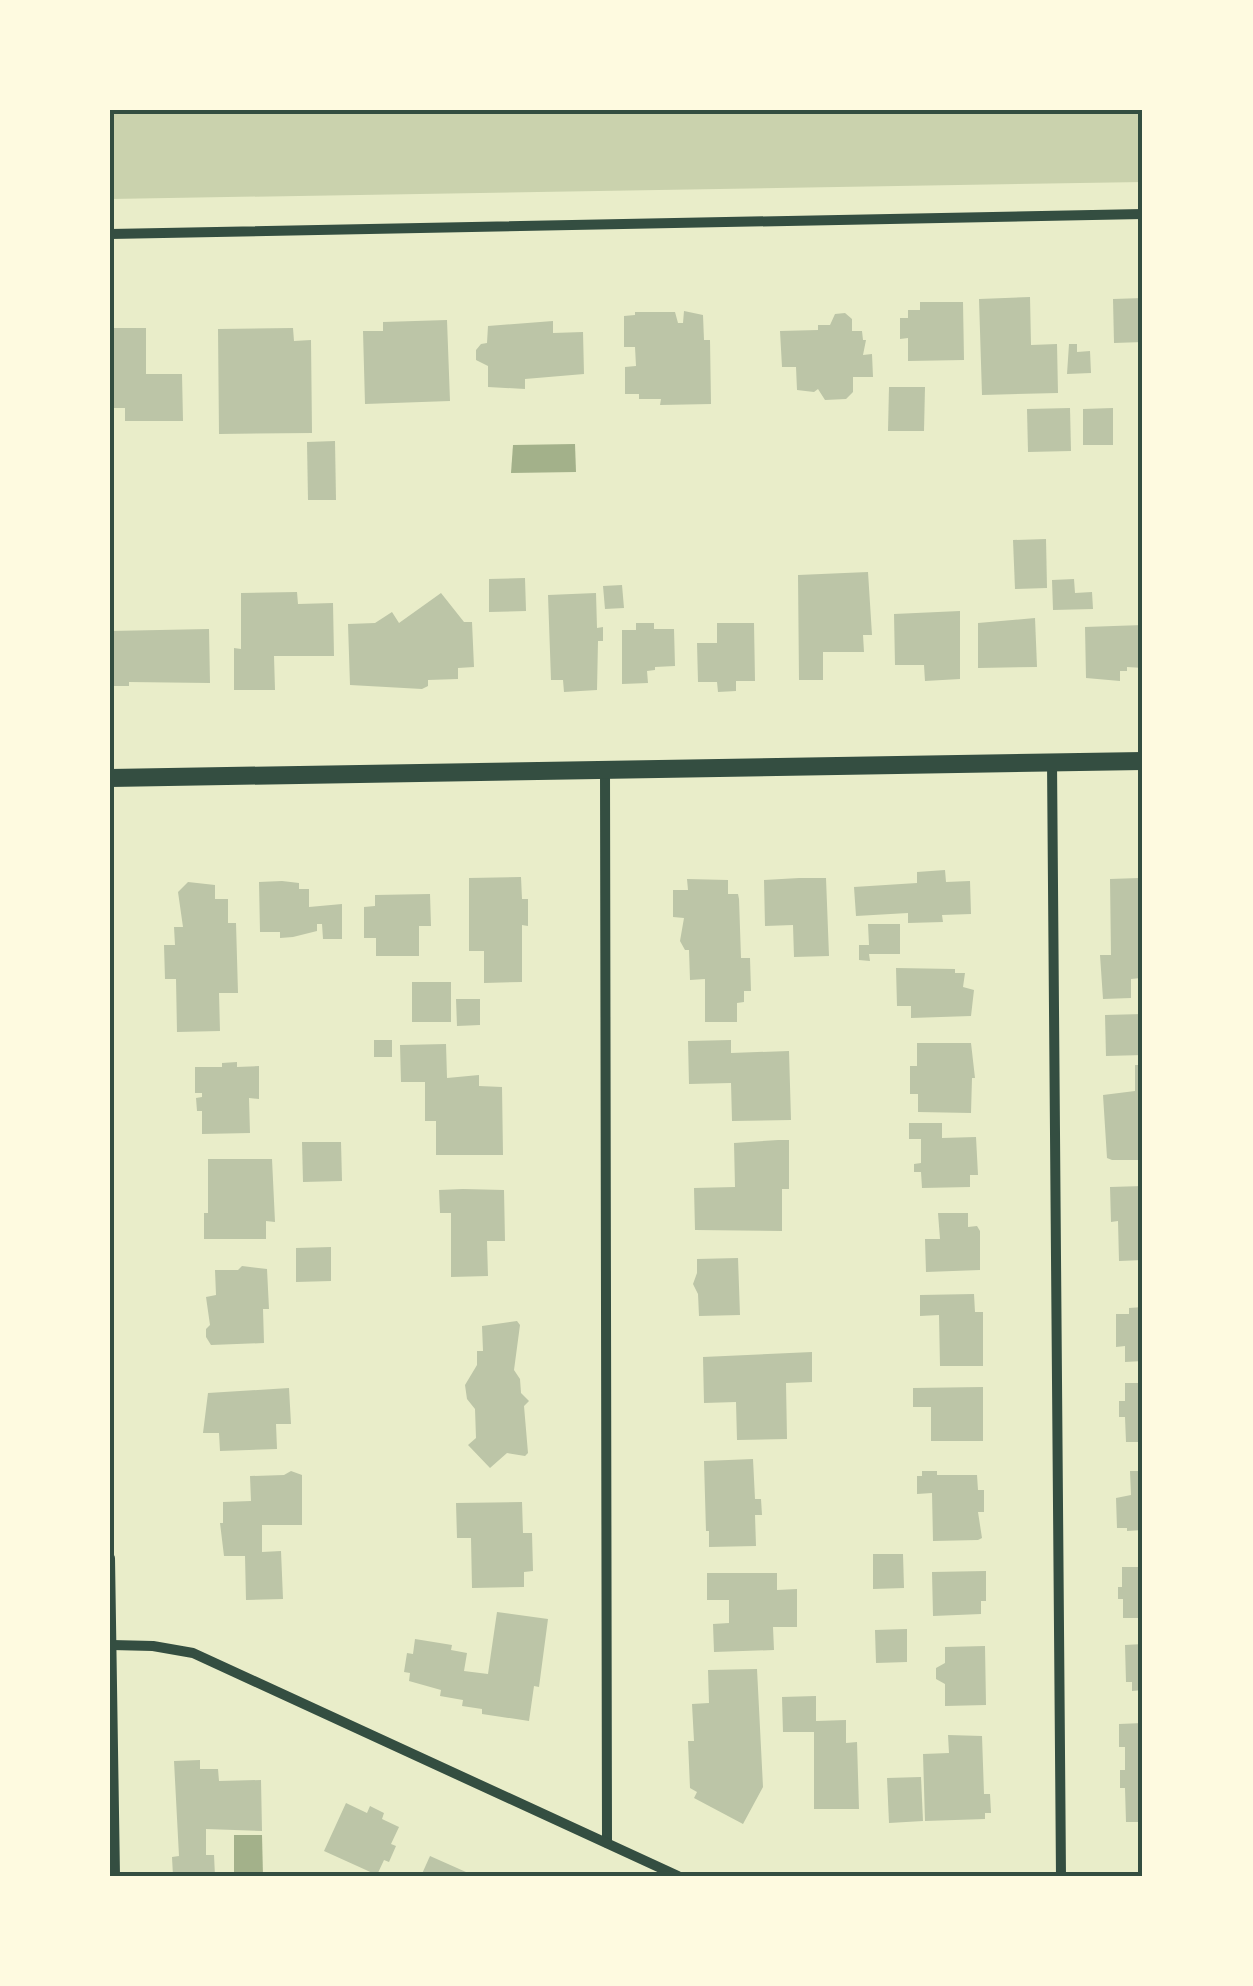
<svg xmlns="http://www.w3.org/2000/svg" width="1253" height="1986" font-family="'Open Sans',sans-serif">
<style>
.green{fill:#cad2ad}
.water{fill:#a3b18a}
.building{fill:#bcc5a7}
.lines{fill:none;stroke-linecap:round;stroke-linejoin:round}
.minor{stroke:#344e41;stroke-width:10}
.tertiary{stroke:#344e41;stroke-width:18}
.neatline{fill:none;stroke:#344e41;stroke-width:4}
</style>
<rect width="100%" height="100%" fill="#e9edc9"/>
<polygon class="green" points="110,110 1143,110 1143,182 110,199"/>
<g class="water">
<polygon points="575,444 576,472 511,473 513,445"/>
<polygon points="234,1835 262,1835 263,1876 234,1876"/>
</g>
<g class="building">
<polygon points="1030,297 1031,345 1057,344 1058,393 982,395 979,299"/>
<polygon points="1143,298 1143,342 1114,343 1113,299"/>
<polygon points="920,302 963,302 964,360 908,361 908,338 900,339 900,318 908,318 908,310 920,310"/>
<polygon points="684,311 703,315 704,340 710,340 711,404 660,405 661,399 639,399 639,394 625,394 625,367 636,366 635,347 624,347 624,316 635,315 635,312 675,312 678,323 683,323"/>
<polygon points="845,313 852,319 852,331 862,331 863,340 866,340 863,355 872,354 873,377 853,377 853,392 846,399 825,400 818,389 814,392 797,390 796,367 782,367 780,331 818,330 818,325 830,325 835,314"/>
<polygon points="447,320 450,401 365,404 363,331 383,331 383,322"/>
<polygon points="553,321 553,333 583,332 584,374 525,379 525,389 488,387 488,366 476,360 476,350 481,344 487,343 488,326"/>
<polygon points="110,328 146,328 146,374 182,374 183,421 125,421 125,408 110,408"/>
<polygon points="293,328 294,341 311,340 312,433 219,434 218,329"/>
<polygon points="1069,344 1077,344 1077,352 1090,351 1091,373 1067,374"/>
<polygon points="889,387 925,387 924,431 888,431"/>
<polygon points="1070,408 1071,451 1028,452 1027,409"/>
<polygon points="1113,408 1113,445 1083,445 1083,409"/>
<polygon points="335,441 336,500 308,500 307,442"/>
<polygon points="1046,539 1047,588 1015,589 1013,540"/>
<polygon points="868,572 872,635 863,635 864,652 823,652 823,680 799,680 798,575"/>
<polygon points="525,578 526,611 489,612 489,579"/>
<polygon points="1074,579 1075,593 1092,592 1093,609 1053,610 1052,580"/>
<polygon points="622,585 624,608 605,609 603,586"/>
<polygon points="297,592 298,604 333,603 334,656 274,656 275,690 234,690 234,648 241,649 241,593"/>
<polygon points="441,593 464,622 472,622 474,667 458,668 458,679 428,680 428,686 422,689 350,685 348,624 375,623 392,612 399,623"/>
<polygon points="596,593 597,628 603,627 603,641 598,641 597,690 564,692 563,680 551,680 548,595"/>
<polygon points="960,611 960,679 925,681 924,665 895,665 894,614"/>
<polygon points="1035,618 1037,667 978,668 978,623"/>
<polygon points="636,623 654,623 654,629 674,629 675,666 655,667 655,670 647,671 648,683 622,684 622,630 636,630"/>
<polygon points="717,623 754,623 755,681 736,681 736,691 718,692 717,682 698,682 697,643 717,643"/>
<polygon points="1143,625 1143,668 1127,667 1127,671 1120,671 1120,681 1086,678 1085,627"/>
<polygon points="209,629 210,683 129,682 129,686 110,686 110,631"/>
<polygon points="945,870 946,882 970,881 971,914 942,915 943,922 908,923 908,913 856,916 854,887 917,883 917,872"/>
<polygon points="521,877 522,899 528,899 528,926 522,925 522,982 484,983 484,951 469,951 469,878"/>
<polygon points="799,878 826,878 829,956 794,957 793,925 765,926 764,880"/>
<polygon points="1139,878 1140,901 1143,900 1141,978 1131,979 1131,998 1103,999 1100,955 1111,955 1110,879"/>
<polygon points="687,879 728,880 728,894 738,894 739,899 741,958 750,958 751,991 744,991 744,1002 737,1003 737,1022 705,1022 705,979 690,980 689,950 685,950 680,941 684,918 673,917 673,890 688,890"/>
<polygon points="282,881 299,883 299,889 309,889 309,907 342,904 342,939 323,939 322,924 317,924 317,931 293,937 280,938 280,932 260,932 259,882"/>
<polygon points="188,882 215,885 215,899 228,899 228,923 236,923 238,993 219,993 220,1031 177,1032 176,979 165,979 164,945 175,945 174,927 183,927 178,892"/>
<polygon points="430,894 431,926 419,926 419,956 376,956 376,938 364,938 364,907 375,906 375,895"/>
<polygon points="868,924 900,924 900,954 869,954 870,961 859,960 859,945 869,945"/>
<polygon points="896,968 955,969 955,973 965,973 963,987 974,990 971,1016 911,1018 911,1006 897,1006"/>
<rect x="412" y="982" width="39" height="40"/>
<polygon points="456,999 480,999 480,1025 457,1026"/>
<polygon points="1143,1014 1143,1055 1106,1056 1105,1015"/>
<rect x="374" y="1040" width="18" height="17"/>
<polygon points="731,1040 731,1053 789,1051 791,1120 732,1121 731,1083 689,1084 688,1041"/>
<polygon points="917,1043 971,1043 975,1078 972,1078 971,1113 918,1112 918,1094 910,1094 910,1066 917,1066"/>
<polygon points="446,1044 447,1078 479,1075 479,1086 502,1087 503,1155 436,1155 436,1121 425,1121 425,1082 401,1082 400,1045"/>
<polygon points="237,1062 237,1067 259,1066 259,1099 249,1098 250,1133 202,1134 202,1111 197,1111 196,1098 202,1097 202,1093 195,1093 195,1067 222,1067 222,1063"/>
<polygon points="1135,1065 1143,1065 1143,1160 1112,1160 1107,1158 1103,1095 1135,1091"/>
<polygon points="909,1123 942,1123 942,1138 976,1137 978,1175 970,1175 970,1187 922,1188 921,1172 914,1172 914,1164 921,1163 921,1139 909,1139"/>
<polygon points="778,1140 789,1140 789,1189 782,1189 782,1231 695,1230 694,1188 735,1187 734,1143"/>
<polygon points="302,1142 341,1142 342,1181 303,1182"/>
<polygon points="208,1159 272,1159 275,1222 266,1221 266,1239 204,1239 204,1213 208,1213"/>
<polygon points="1143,1186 1143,1260 1119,1261 1118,1221 1111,1222 1110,1187"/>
<polygon points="463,1189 504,1190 505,1241 487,1241 488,1276 451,1277 451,1213 440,1213 439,1190"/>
<polygon points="938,1213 968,1213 968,1227 977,1226 980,1231 980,1270 926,1272 925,1239 940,1239"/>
<polygon points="331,1247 331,1281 296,1282 296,1248"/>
<polygon points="738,1258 740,1315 699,1316 698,1294 693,1284 697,1273 697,1259"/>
<polygon points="242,1266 267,1269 269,1309 263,1309 264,1343 211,1345 206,1337 206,1329 210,1325 206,1297 216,1295 215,1270 238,1270"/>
<polygon points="974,1294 975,1312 983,1312 983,1366 940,1366 939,1315 920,1316 920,1295"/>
<polygon points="1143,1307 1143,1361 1125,1362 1125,1346 1116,1347 1116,1314 1129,1314 1129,1308"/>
<polygon points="517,1321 520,1325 514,1370 520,1379 521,1393 529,1401 524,1406 528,1453 525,1456 507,1453 490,1468 468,1445 476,1438 475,1409 467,1399 465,1385 477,1365 477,1351 483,1351 482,1326"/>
<polygon points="812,1352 812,1382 786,1383 787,1439 737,1440 736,1402 704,1403 703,1357"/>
<polygon points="1125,1383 1143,1383 1143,1442 1126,1442 1125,1417 1119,1417 1119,1401 1125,1401"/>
<polygon points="983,1387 983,1441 931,1441 931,1407 913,1407 913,1388"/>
<polygon points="289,1388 291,1424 276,1424 277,1449 220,1451 219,1433 203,1433 208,1393"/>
<polygon points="753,1459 755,1499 761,1499 762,1515 755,1515 756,1546 709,1547 709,1531 706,1531 704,1461"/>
<polygon points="291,1471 302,1475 302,1525 262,1525 262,1552 281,1551 283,1599 246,1600 245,1556 224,1556 220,1523 223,1523 223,1502 251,1501 250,1476 284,1475"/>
<polygon points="922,1471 937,1471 937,1475 977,1475 978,1490 984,1490 984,1512 978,1512 982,1538 978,1540 933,1541 932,1493 917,1494 917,1476 922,1476"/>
<polygon points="1130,1471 1143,1471 1143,1530 1127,1531 1127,1528 1117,1528 1116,1498 1131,1495"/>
<polygon points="522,1502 523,1533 532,1533 533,1571 524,1572 524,1587 472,1588 471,1538 457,1538 456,1503"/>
<polygon points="873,1554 903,1554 904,1588 873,1589"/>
<polygon points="1122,1567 1143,1567 1143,1618 1123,1618 1123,1599 1118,1599 1118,1587 1122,1587"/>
<polygon points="986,1571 986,1601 981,1601 981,1614 933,1616 932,1572"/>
<polygon points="707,1573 777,1573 777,1590 797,1589 797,1627 773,1627 774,1650 714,1652 713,1624 729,1623 729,1600 707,1600"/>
<polygon points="497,1612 548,1619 539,1687 534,1686 529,1721 482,1714 482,1709 462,1706 463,1700 440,1696 441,1690 409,1681 410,1673 404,1672 407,1653 413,1654 415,1639 452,1645 451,1650 467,1653 464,1671 488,1674"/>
<polygon points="907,1629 907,1662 876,1663 875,1630"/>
<polygon points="1143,1644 1143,1690 1132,1691 1132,1682 1126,1682 1125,1645"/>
<polygon points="985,1646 986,1705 945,1706 945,1684 936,1679 936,1668 945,1663 945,1647"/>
<polygon points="757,1669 763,1787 743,1824 694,1798 697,1792 690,1788 688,1741 694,1741 692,1704 709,1703 708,1670"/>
<polygon points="816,1696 816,1721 846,1720 846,1743 857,1742 859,1809 814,1809 814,1732 783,1732 782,1697"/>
<polygon points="1143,1723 1143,1822 1126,1822 1125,1788 1120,1788 1120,1770 1125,1770 1125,1747 1119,1747 1119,1724"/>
<polygon points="948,1735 982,1736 984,1794 990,1794 991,1813 985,1813 985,1819 925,1821 923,1754 949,1753"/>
<polygon points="200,1760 200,1769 218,1769 219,1781 261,1780 262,1831 206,1829 206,1855 214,1855 215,1876 173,1876 172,1857 179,1856 174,1761"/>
<polygon points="921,1777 923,1821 889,1823 887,1778"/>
<polygon points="346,1803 367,1813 370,1806 384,1813 382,1819 399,1827 391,1844 396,1846 389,1862 384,1860 377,1875 324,1851"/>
<polygon points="430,1856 475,1876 421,1876"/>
</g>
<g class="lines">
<g class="minor">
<polyline points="110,234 1143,214"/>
<polyline points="1052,762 1061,1876"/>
<polyline points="605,770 607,1843"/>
<polyline points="110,1558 115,1876"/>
<polyline points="112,1645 153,1646 193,1653 678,1876"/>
</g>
<polyline class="tertiary" points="110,778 1143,761"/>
</g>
<rect width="1253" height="1986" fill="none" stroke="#fefae0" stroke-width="225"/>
<rect x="112" y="112" width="1028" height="1762" class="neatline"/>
</svg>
